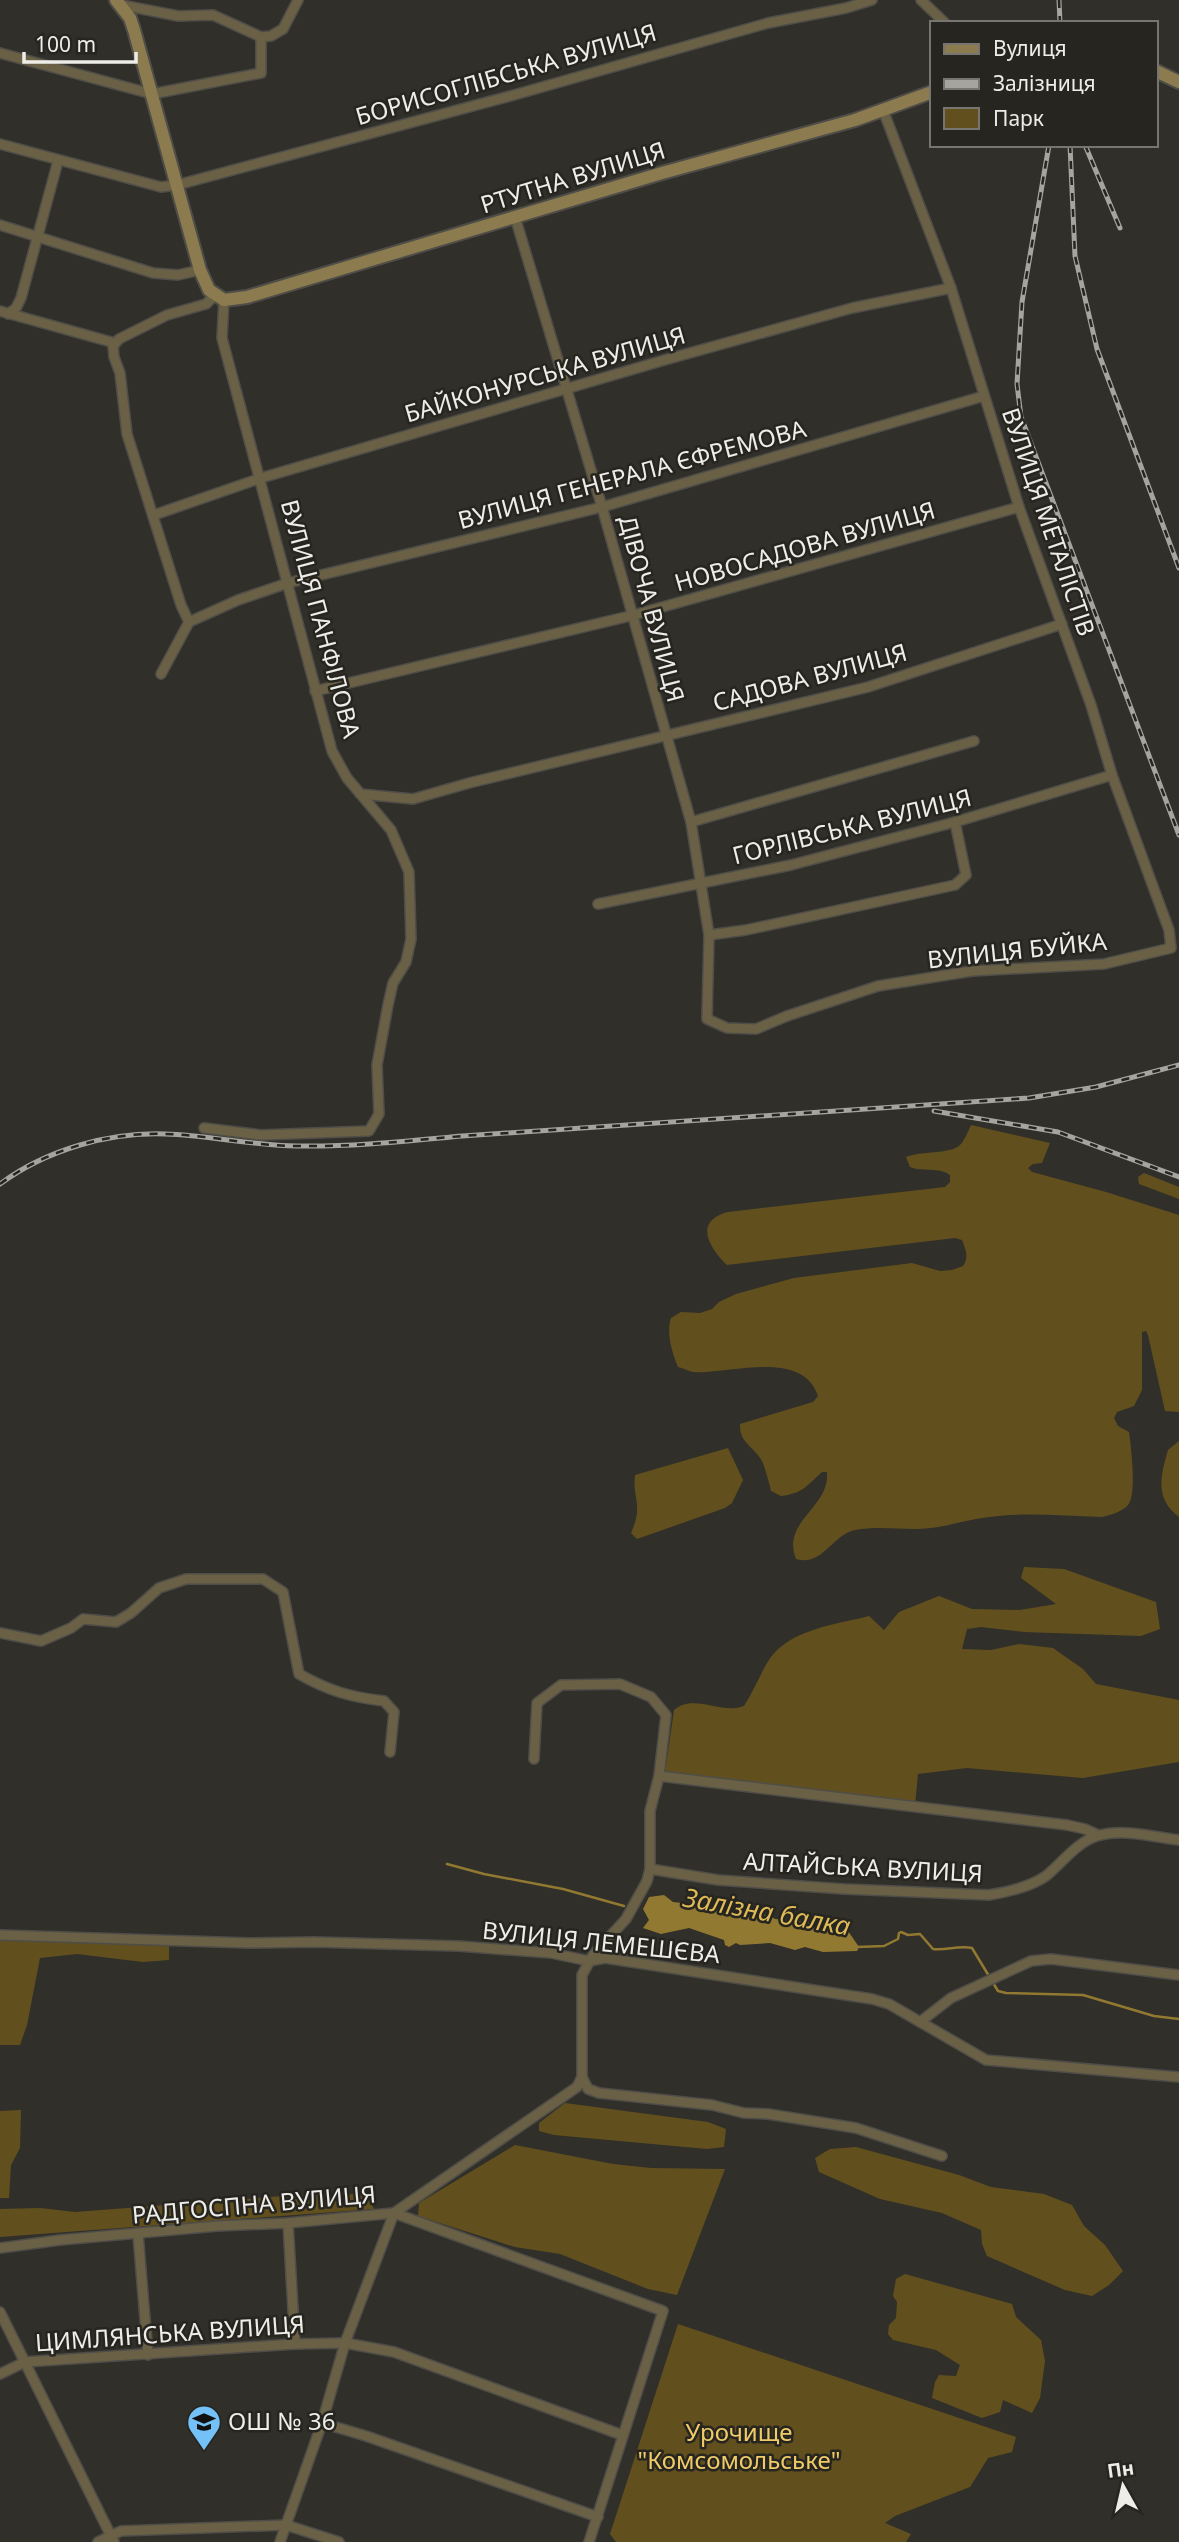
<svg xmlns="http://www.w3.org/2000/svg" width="1179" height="2542" font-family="'Noto Sans',sans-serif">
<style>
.green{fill:#61501e}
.water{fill:#927932}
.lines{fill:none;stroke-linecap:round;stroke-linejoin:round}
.stream{stroke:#927932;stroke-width:2.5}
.minor-casing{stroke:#4f4d48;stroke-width:12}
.secondary-casing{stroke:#4f4d48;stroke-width:16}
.minor{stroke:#6a6045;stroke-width:9}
.secondary{stroke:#8c7b4f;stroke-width:12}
.rail-casing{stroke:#a5a49f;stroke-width:5}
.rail{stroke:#27251f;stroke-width:2.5;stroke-dasharray:8;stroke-linecap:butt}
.labels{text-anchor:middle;stroke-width:5;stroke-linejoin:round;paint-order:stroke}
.street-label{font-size:24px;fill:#eeede9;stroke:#27251f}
.poi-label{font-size:24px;fill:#eeede9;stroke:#27251f;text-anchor:start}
.park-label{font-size:24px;fill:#efcb68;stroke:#27251f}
.water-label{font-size:26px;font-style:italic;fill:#debb57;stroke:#27251f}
</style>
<rect width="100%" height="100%" fill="#312f29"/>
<g class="green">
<path d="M971,1125L1050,1143L1042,1163L1033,1164L1028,1168L1032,1172L1106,1192L1179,1215V1412L1165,1411L1148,1335L1146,1331L1142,1332V1390L1134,1406L1117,1412L1114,1418L1118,1426L1129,1432C1131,1447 1137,1494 1128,1505C1122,1512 1110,1515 1102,1517C1065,1516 1026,1512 989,1517C969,1519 950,1526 931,1528C906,1531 880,1525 855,1530C832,1535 822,1567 796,1559C781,1521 830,1508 827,1472H822C806,1486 804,1493 781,1496L771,1491C769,1482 766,1472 763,1463C756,1447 739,1444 740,1424L813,1402L818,1396C802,1348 728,1375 693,1372C688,1371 683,1368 678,1367C672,1352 666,1333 671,1318L681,1312L700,1313L712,1309L719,1302L736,1294L794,1278L912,1263L940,1271L952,1270L963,1266C969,1257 966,1250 962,1240L955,1238L727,1265C709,1248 693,1221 728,1212L945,1187L950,1182V1175C940,1167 922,1172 910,1167L906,1157C920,1151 952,1154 960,1145C965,1140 968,1131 971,1125Z"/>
<polygon points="1144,1173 1179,1187 1179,1199 1139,1184 1138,1177"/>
<path d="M1179,1441V1517C1155,1499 1160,1477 1168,1450Z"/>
<path d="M728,1448L743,1480L732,1503L725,1508L637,1539L631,1533C644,1504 632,1499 635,1475Z"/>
<path d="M1024,1567L1064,1569L1156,1602L1160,1629L1141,1636L1024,1632L981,1627L967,1629L962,1649L991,1650L1019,1644L1053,1648L1083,1669L1096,1684L1179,1700V1762L1083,1778L967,1768L918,1774L915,1805L665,1773L674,1710C695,1693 720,1715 744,1706C753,1692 759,1677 767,1663C787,1629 835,1625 869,1616L884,1630L899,1612L939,1596L972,1609L1020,1610L1056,1604L1021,1578Z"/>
<polygon points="0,1940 169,1946 169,1960 143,1962 77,1954 40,1958 27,2025 20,2045 0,2045"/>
<polygon points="565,2103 708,2122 726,2129 724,2147 707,2149 554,2135 539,2131 539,2123"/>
<polygon points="21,2110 20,2148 11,2165 9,2198 0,2198 0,2111"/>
<polygon points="515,2145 613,2164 651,2168 725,2169 677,2295 648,2289 560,2254 515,2247 418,2216 419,2203"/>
<polygon points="856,2147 959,2175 991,2187 1044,2194 1072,2205 1084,2226 1105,2245 1123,2271 1109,2285 1092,2296 1065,2290 987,2256 982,2244 981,2230 942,2213 880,2199 819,2172 815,2158 830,2149"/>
<polygon points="366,2194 374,2209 0,2237 0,2209 40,2208 75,2212 297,2195"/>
<polygon points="905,2274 1012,2304 1016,2317 1041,2340 1045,2361 1040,2398 1032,2413 1003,2400 1000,2412 982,2418 932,2398 935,2382 939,2375 956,2376 960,2365 936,2350 893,2340 888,2334 889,2325 896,2318 897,2302 893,2296 896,2279"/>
<polygon points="678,2324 1016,2437 1012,2452 988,2458 970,2487 895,2516 885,2523 911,2534 906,2542 616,2542 610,2534"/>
</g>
<polygon class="water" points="664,1895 673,1902 727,1908 750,1918 756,1914 760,1917 767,1914 775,1919 810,1922 825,1929 848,1931 859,1947 857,1951 823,1952 805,1947 795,1950 770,1943 740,1945 736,1943 729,1947 725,1945 724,1940 689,1928 661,1934 643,1928 649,1920 643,1909 649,1897"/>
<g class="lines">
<g class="stream">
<polyline points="447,1864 484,1874 563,1889 624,1906"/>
<path d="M857,1947L884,1946L898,1939L899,1933L901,1932L908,1935L920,1934L933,1949C946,1951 958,1945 972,1948L998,1991L1006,1993L1083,1995L1154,2016L1179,2019"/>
</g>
<g class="minor-casing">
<g id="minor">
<polyline points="921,0 945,23"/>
<polyline points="122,5 178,16 213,15 261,37 271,36 283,29 298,0"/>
<polyline points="0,53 152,94 261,73 261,37"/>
<polyline points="0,144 161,187 177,185 514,95 768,23 846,8 872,0"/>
<polyline points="515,217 602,507 691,822 709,935 707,1019 727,1028 756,1029 787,1016 878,986 972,971 1104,964 1171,948 1169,930 1112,775 1091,705 1019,507 951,288 883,110"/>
<polyline points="0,225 153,273 178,275 200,270"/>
<polyline points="0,311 115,343"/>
<polyline points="8,314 16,308 21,298 58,161"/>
<polyline points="154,515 261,478 668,359 852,308 951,288"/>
<polyline points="189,622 238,600 288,583 602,507 984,396"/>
<polyline points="189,622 181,605 127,434 120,373 114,357 113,346 119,339 167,315 206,304 215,295"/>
<polyline points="161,674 189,622"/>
<polyline points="315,691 634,615 1019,507"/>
<polyline points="360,794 413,799 469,783 868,687 1062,624"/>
<polyline points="691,822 974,741"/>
<polyline points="598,904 791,865 955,822 1112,775"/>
<polyline points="709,935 746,930 955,885 966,875 955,822"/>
<polyline points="204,1128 261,1135 369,1131 379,1114 377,1065 388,1005 393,983 406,962 411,939 409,872 391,830 347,778 332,751 222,338 224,300"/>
<path d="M0,1633L41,1641L71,1628L83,1619L116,1622L131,1613L159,1588L186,1579H263L283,1592L299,1674C329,1691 350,1697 384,1701L394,1712L390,1752"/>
<polyline points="659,1776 1067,1825 1085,1829 1098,1835"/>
<path d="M650,1869L718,1880L844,1889L989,1895C1008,1892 1030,1887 1046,1876C1062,1863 1077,1842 1097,1836C1123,1828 1153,1837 1179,1840"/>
<polyline points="0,1935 249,1943 314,1942 458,1946 551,1953 589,1961 605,1958 872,1999 889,2004 986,2060 1179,2077"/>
<polyline points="920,2022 951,1998 1031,1961 1051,1959 1179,1975"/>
<polyline points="582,2077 588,2089 599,2093 712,2105 744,2113 768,2114 856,2128 942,2156"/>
<polyline points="288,2223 295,2344"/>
<polyline points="138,2234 148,2355"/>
<polyline points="0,2248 60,2240 217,2226 288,2223 394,2213 663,2311 589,2542"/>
<polyline points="0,2312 114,2542"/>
<polyline points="0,2374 25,2362 295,2344 345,2343 394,2352 622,2435"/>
<polyline points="322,2423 366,2436 598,2517"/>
<polyline points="98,2542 121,2531 286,2525 339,2542"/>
<polyline points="280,2542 322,2423 345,2343 394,2213 577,2087 582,2077 582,1975 593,1955 626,1919 647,1881 650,1869 650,1811 659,1776 666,1715 651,1697 620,1684 561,1685 537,1703 534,1759"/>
</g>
</g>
<g class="secondary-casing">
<g id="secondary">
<polyline points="116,0 130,18 134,30 200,270 209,290 224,300 247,297 662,173 855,120 932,92"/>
<polyline points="1156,71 1179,82"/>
</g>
</g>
<use href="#minor" class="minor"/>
<use href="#secondary" class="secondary"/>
<g class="rail-casing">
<g id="rail">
<polyline points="1059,0 1060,23"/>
<polyline points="1049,145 1022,302 1017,384 1021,417 1179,835"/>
<polyline points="1070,145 1075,256 1097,349 1179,568"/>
<polyline points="1085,145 1120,228"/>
<polyline points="934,1111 1058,1132 1179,1177"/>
<path d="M0,1184C46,1150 108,1132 165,1134C209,1135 253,1146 297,1146C353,1147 407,1141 462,1136L1029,1098L1096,1087L1179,1065"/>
</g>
</g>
<use href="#rail" class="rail"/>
</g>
<defs>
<g id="school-pin" transform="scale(1.75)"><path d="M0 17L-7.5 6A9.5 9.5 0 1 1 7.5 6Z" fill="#73c1f6" stroke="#27251f"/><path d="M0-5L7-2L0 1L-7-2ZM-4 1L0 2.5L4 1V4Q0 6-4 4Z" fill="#111"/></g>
</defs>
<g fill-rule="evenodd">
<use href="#school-pin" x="204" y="2422"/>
</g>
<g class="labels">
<g class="street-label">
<text transform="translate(506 75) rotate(-16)" y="8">БОРИСОГЛІБСЬКА ВУЛИЦЯ</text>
<text transform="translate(573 178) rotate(-17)" y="8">РТУТНА ВУЛИЦЯ</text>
<text transform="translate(545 375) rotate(-16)" y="8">БАЙКОНУРСЬКА ВУЛИЦЯ</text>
<text transform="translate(632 475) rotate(-15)" y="8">ВУЛИЦЯ ГЕНЕРАЛА ЄФРЕМОВА</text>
<text transform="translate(1048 522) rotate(71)" y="8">ВУЛИЦЯ МЕТАЛІСТІВ</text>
<text transform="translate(805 547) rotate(-16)" y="8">НОВОСАДОВА ВУЛИЦЯ</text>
<text transform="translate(651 609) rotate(75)" y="8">ДІВОЧА ВУЛИЦЯ</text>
<text transform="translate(320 619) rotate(75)" y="8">ВУЛИЦЯ ПАНФІЛОВА</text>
<text transform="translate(810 678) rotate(-15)" y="8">САДОВА ВУЛИЦЯ</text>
<text transform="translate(852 827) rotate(-14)" y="8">ГОРЛІВСЬКА ВУЛИЦЯ</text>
<text transform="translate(1017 951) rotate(-6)" y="8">ВУЛИЦЯ БУЙКА</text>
<text transform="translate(863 1868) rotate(3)" y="8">АЛТАЙСЬКА ВУЛИЦЯ</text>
<text transform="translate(601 1943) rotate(6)" y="8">ВУЛИЦЯ ЛЕМЕШЄВА</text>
<text transform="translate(254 2205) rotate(-5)" y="8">РАДГОСПНА ВУЛИЦЯ</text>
<text transform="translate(170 2334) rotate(-4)" y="8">ЦИМЛЯНСЬКА ВУЛИЦЯ</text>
</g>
<g class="poi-label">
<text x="228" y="2430">ОШ № 36</text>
</g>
<g class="park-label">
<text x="739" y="2441">Урочище<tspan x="739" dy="28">"Комсомольське"</tspan></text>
</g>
<g class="water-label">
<text transform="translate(767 1912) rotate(10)" y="9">Залізна балка</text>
</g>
</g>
<rect x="930" y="21" width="228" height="126" fill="#27251f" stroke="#777570" stroke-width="2"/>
<rect x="944" y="44" width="35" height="10" fill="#8c7b4f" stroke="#777570" stroke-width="2"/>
<text x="993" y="56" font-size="21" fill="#eeede9">Вулиця</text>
<rect x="944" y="79" width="35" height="10" fill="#a5a49f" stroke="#777570" stroke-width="2"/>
<text x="993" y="91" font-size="21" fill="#eeede9">Залізниця</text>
<rect x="944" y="108" width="35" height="21" fill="#61501e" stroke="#777570" stroke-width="2"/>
<text x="993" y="126" font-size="21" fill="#eeede9">Парк</text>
<g transform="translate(1123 2486) rotate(352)" stroke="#27251f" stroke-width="5" paint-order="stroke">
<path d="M0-5L12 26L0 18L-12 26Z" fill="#eeede9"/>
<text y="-10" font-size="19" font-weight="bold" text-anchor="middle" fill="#eeede9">Пн</text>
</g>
<path d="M24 52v10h112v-10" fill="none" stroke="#eeede9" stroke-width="3.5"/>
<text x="35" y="52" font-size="21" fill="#eeede9" stroke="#27251f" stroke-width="5" paint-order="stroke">100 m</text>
</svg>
